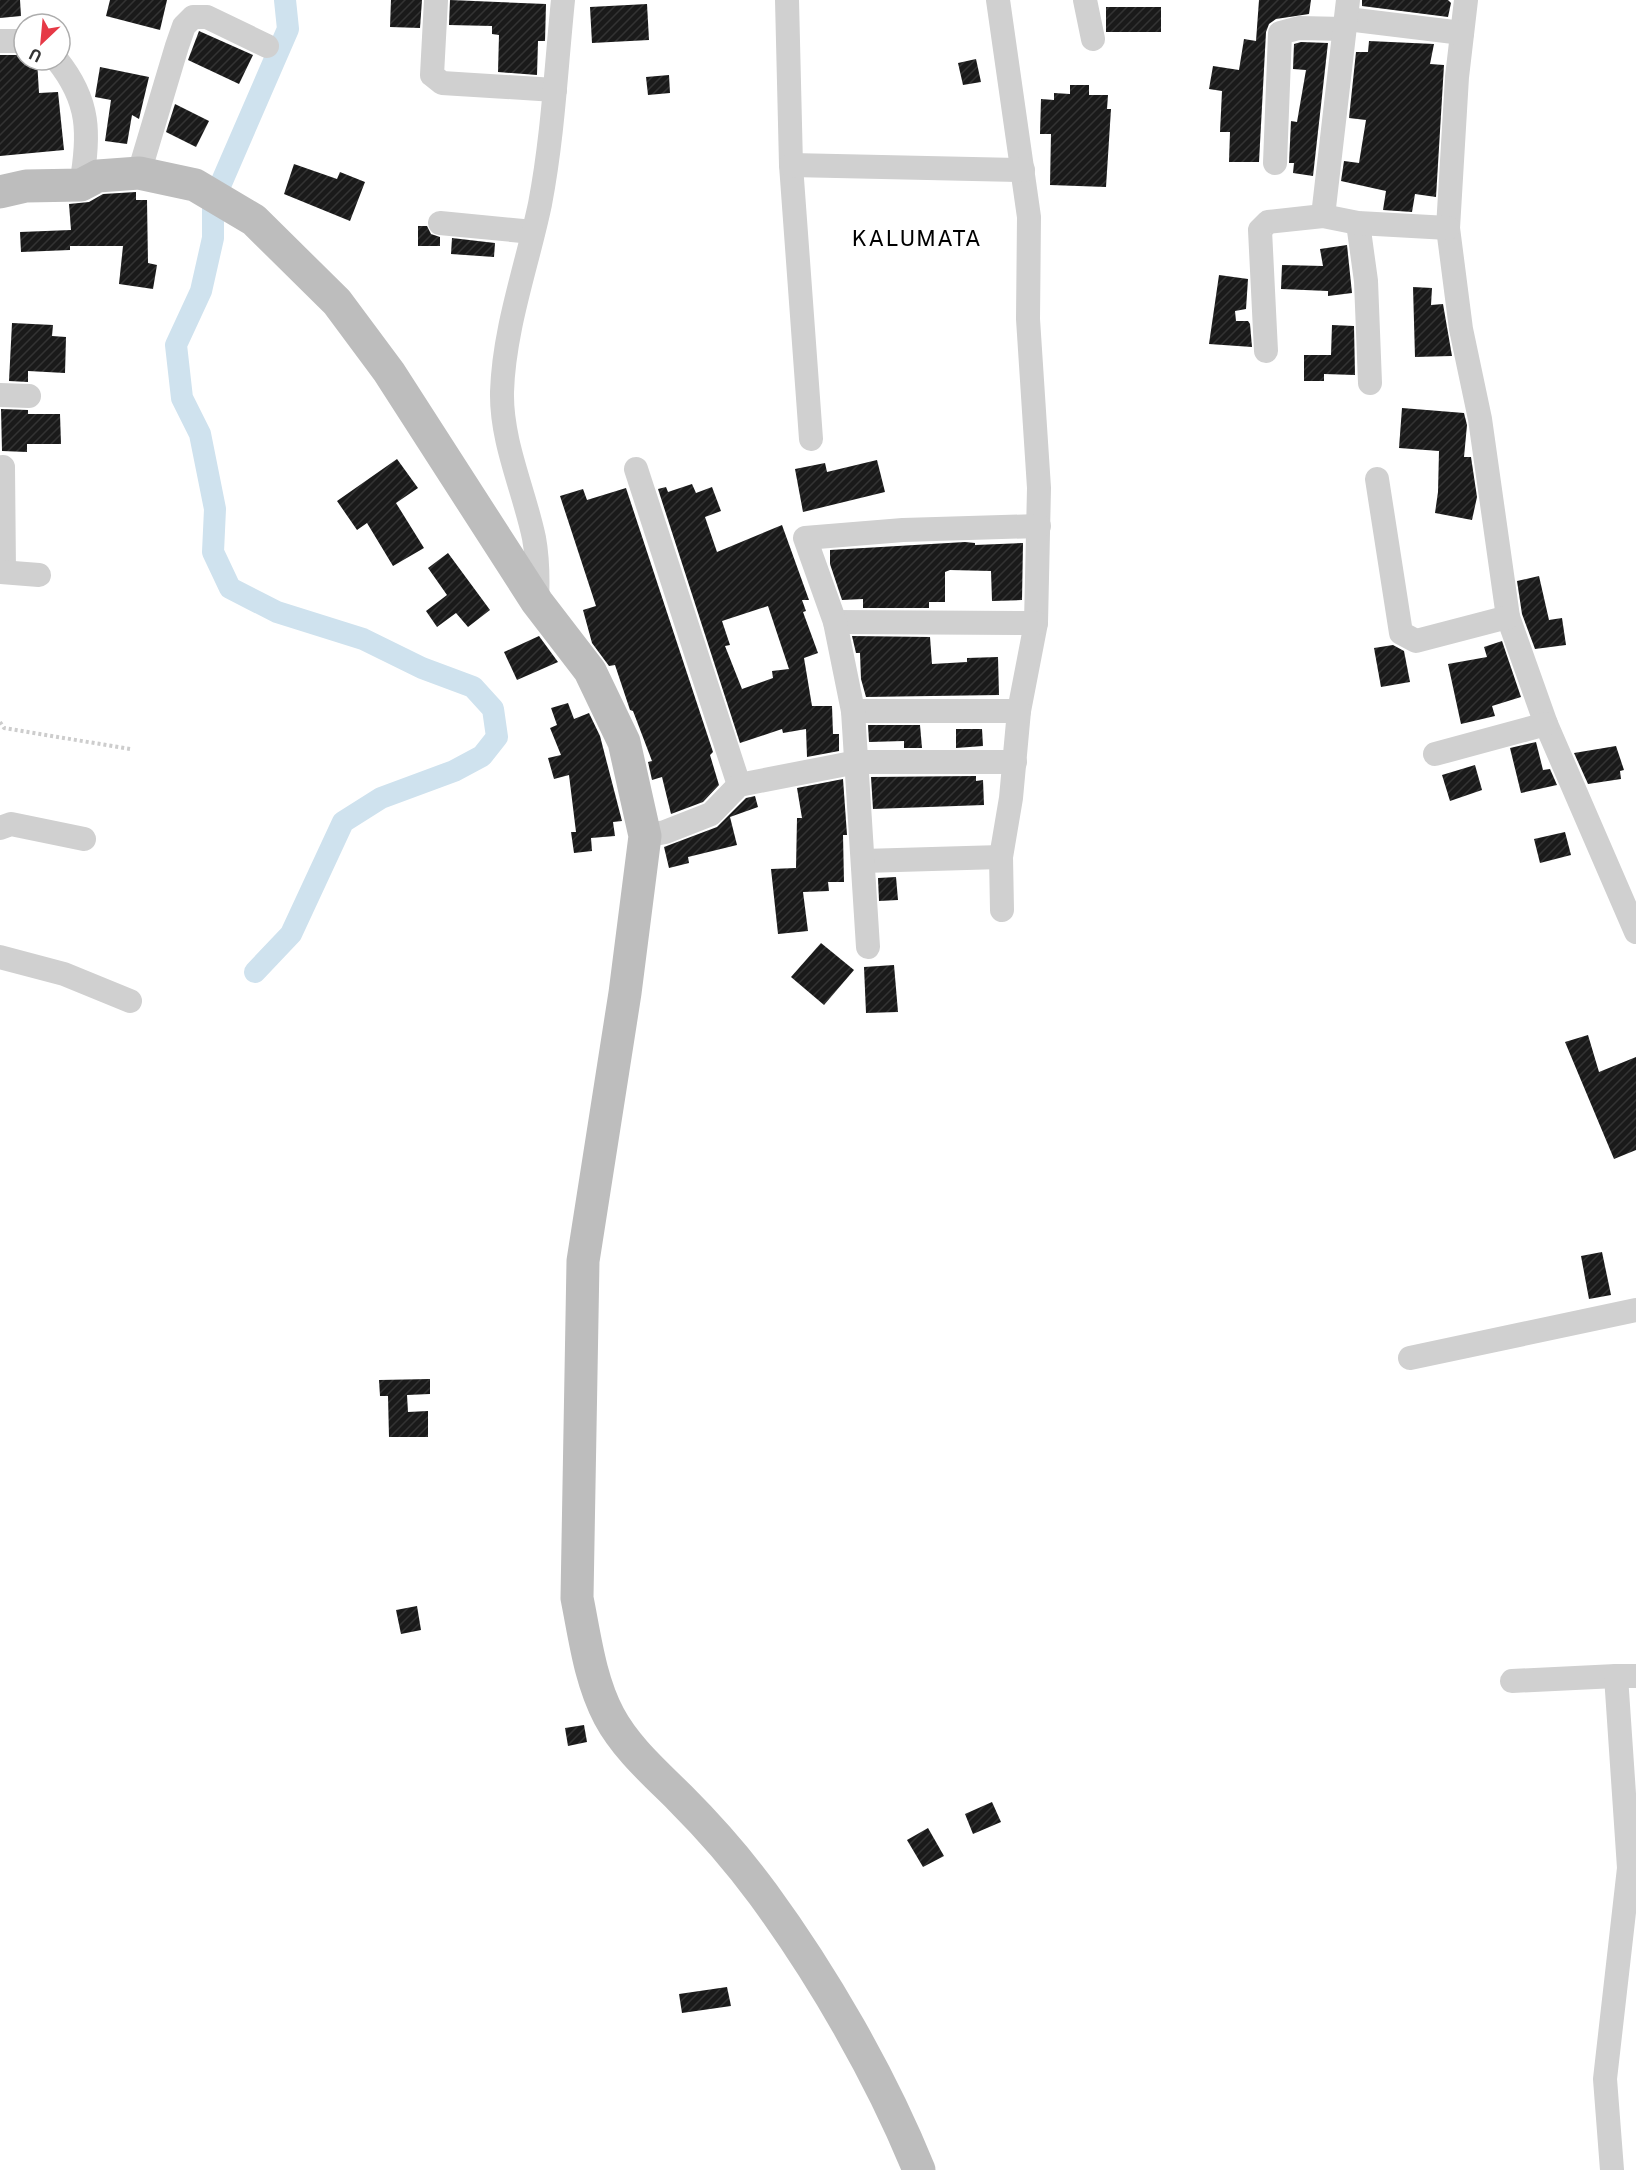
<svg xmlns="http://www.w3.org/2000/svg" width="1636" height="2170" font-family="'Public Sans',sans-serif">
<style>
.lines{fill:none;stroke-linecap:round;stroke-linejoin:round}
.canal{stroke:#cfe2ee;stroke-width:22}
.building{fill:url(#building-hatch);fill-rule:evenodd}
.path{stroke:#cdcdcd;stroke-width:4;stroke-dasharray:3 3;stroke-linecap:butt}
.street{stroke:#d0d0d0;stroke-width:24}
.secondary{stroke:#bdbdbd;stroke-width:33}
.labels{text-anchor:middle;stroke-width:6;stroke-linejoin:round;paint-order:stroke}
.quarter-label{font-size:22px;letter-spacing:1.5px;fill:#000;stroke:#fff}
</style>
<defs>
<pattern id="building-hatch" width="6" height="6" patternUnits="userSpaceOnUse" patternTransform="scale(1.5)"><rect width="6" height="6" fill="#1a1a1a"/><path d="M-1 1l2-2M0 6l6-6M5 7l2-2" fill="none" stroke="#333"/></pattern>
</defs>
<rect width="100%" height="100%" fill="#fff"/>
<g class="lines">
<polyline class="canal" points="255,972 291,934 343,822 381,798 454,771 482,756 497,737 493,709 473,687 422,668 363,639 277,612 230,588 213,552 215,509 200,434 182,398 176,345 201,291 213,238 213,202 288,29 285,0"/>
</g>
<g class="building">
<polygon points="0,0 20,0 21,16 0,18"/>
<polygon points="110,0 167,0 160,30 106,16"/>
<polygon points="391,0 422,0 420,28 390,27"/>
<polygon points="450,0 546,4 545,41 538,41 537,75 498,72 499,35 492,34 492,26 449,25"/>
<polygon points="1259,0 1311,0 1309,14 1276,19 1269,24 1266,32 1259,162 1229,162 1230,132 1220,132 1222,91 1209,89 1213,66 1239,70 1244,39 1256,41"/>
<polygon points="1362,0 1448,0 1451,3 1448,17 1362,6"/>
<polygon points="647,4 649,40 592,43 590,7"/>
<rect x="1106" y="7" width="55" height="25"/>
<polygon points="199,31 253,55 239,84 188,60"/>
<polygon points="1369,41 1434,44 1430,64 1444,65 1436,197 1415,194 1412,212 1383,210 1386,191 1341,181 1344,161 1359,163 1366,120 1349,118 1356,52 1368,52"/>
<polygon points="1301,42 1328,43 1313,176 1293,173 1294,163 1289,163 1291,121 1297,122 1306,70 1293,69 1294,44"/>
<polygon points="0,55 24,55 24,60 37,60 39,93 58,92 64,150 0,156"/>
<polygon points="976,59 981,82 963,85 958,63"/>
<polygon points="100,67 149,77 139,119 132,115 127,144 105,141 111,100 95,97"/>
<polygon points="669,75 670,93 648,95 646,77"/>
<polygon points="1070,85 1089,85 1089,95 1108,95 1107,109 1111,109 1106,187 1050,185 1051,134 1040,134 1041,99 1054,100 1054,93 1070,94"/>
<polygon points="175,104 209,121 196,147 166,132"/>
<polygon points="294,164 337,179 340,172 365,182 350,221 284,194"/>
<polygon points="136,192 136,200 147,200 148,263 157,265 153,289 119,284 123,246 70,246 70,250 21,252 20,232 71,230 69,204 89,202 103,194"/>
<polygon points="418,226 427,226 431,234 440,237 440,246 418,246"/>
<polygon points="452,238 495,243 494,257 451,254"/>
<polygon points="1347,245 1352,293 1328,296 1328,291 1281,289 1282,265 1323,266 1320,249"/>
<polygon points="1219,275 1248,279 1246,309 1235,311 1236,321 1248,321 1250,324 1252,347 1209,344"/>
<polygon points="1413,287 1432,288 1431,305 1443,304 1452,356 1415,357"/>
<polygon points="12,323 53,325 52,336 66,337 65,373 28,371 28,382 9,381"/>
<polygon points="1332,325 1354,326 1355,375 1324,374 1324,381 1304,381 1304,355 1331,355"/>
<polygon points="1402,408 1464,413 1467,425 1464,457 1471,457 1477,497 1472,520 1435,513 1438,492 1439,451 1399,448"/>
<polygon points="1,409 28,410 28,414 60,414 61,444 27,444 27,452 2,451"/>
<polygon points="397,459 418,488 396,503 424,548 393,566 367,523 357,530 337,501"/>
<polygon points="877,460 885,492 803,512 795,469 825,463 827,472"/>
<path d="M692,484L696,493L712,487L721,511L705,517L717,552L782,525L809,600H802L806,611L803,612L818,653L804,658L812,706H832L833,734H839V751L807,757L806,729L783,733L782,729L740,743L658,489L666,487L668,492ZM768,606L789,669L772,671L773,678L742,689L725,646L730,645L722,621Z"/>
<polygon points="626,488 713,752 710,755 719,785 703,802 671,814 662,777 652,780 648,762 652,761 633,711 630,710 615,665 609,666 592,643 583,610 596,606 560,496 583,489 587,500"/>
<polygon points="965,542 975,543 975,545 1023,543 1022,600 992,601 991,571 950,570 945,572 945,602 929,602 929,608 863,608 863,599 842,600 830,564 830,550"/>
<polygon points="448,553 490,610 468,627 456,613 437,627 426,611 447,595 428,568"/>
<polygon points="1539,576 1549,620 1562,618 1566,645 1535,649 1522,614 1517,581"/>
<polygon points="539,636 558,662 517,680 504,652"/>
<polygon points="852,636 930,637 932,664 967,662 967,658 998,657 999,695 866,697 861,679 860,653 856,653"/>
<polygon points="1502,641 1521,697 1492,706 1495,716 1461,724 1448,664 1487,657 1484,647"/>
<polygon points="1393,645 1404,651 1410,682 1381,687 1374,648"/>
<polygon points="568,703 574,719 589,713 600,736 622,821 613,822 615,836 591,838 592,851 574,853 571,832 576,832 569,775 554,779 548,758 561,755 550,728 557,725 551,708"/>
<polygon points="868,725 920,725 922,748 904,748 904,741 869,742"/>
<polygon points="956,729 982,729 983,746 956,748"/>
<polygon points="1536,742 1543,770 1550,769 1557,785 1521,793 1510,748"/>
<polygon points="1616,746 1624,770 1620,771 1621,779 1588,784 1574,753"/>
<polygon points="1475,765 1482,790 1450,801 1442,775"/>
<polygon points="976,776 976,781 983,780 984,805 873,809 871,777"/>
<polygon points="843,779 847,835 843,835 844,882 828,882 829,891 803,892 808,931 778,934 771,869 796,868 797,818 802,818 797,788"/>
<polygon points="755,796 758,807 730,817 737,845 688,857 689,863 669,868 664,847 717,827 746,798"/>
<polygon points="1565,832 1571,855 1540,863 1534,839"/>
<polygon points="896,877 898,900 879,901 878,878"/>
<polygon points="821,943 854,970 824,1005 791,977"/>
<polygon points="894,965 898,1012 866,1013 864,967"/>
<polygon points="1588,1035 1599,1072 1636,1057 1636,1150 1614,1159 1565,1042"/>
<polygon points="1602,1252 1611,1295 1589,1299 1581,1256"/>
<polygon points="430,1379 430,1394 407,1395 408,1412 428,1411 428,1437 389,1437 388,1396 380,1396 379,1380"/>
<polygon points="417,1606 421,1630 401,1634 396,1610"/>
<polygon points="584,1725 587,1742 568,1746 565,1728"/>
<polygon points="992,1802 1001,1822 973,1834 965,1814"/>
<polygon points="928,1828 944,1856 923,1867 907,1840"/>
<polygon points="727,1987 731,2006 682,2013 679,1994"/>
</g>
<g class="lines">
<polyline class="path" points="0,722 4,728 130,749"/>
<g class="street">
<polyline points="436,0 432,75 442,83 555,90"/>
<polyline points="787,0 791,165 811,439"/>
<polyline points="998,0 1029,217 1028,319 1039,488 1036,623 1019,711 1011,798 1001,857 1002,910"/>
<polyline points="1085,0 1093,39"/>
<polyline points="1466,0 1457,77 1448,228 1461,329 1480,419 1508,617 1546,724 1636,932"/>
<polyline points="1347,19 1462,33"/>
<polyline points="0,41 24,41"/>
<path d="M57,60C90,101 90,134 81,185"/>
<polyline points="1275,163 1280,33 1299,28 1344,29"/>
<polyline points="791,165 1023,170"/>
<polyline points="139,173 177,46 184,26 193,17 207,17 267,46"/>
<polyline points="1323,216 1348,0"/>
<polyline points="440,223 533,232"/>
<polyline points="1358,223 1366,281 1370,383"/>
<polyline points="1266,351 1260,230 1268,222 1323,216 1358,223 1448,228"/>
<polyline points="0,395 29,396"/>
<polyline points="3,467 4,571"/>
<polyline points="636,469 739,785"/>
<polyline points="1377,479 1401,633 1416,641 1508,617"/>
<polyline points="0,572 39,575"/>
<path d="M537,602C538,581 538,560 534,538C524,490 501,442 502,392C504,328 527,266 540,204C553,136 556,68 563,0"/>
<polyline points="835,622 1036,623"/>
<polyline points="853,711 1019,711"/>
<polyline points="1435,754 1546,724"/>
<polyline points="0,828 11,824 84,839"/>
<polyline points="645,836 665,832 711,814 739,785 857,762 1015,762"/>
<polyline points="863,861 1001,857"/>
<polyline points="868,947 853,711 835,622 805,538 903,530 1039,526"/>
<polyline points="0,957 64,974 130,1001"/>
<polyline points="1410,1358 1636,1310"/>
<polyline points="1512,1681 1616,1676"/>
<polyline points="1612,2170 1605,2079 1629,1868 1616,1676 1636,1676"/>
</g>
<path class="secondary" d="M0,192L26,186L81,185L98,176L139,173L195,185L254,220L337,302L389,372L537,602L590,671L624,742L645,836L625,993L583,1261L577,1598C585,1638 590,1680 609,1716C626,1748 655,1773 680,1798C710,1828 738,1860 763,1894C823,1976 881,2076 919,2170"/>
</g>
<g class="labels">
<g class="quarter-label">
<text x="917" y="246">KALUMATA</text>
</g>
</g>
<g transform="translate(42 42) rotate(206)"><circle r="28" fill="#ffffff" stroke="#adadad" stroke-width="1.5"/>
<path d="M0-4.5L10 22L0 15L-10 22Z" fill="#e63946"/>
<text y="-9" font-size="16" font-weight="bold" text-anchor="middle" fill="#333333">U</text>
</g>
</svg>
